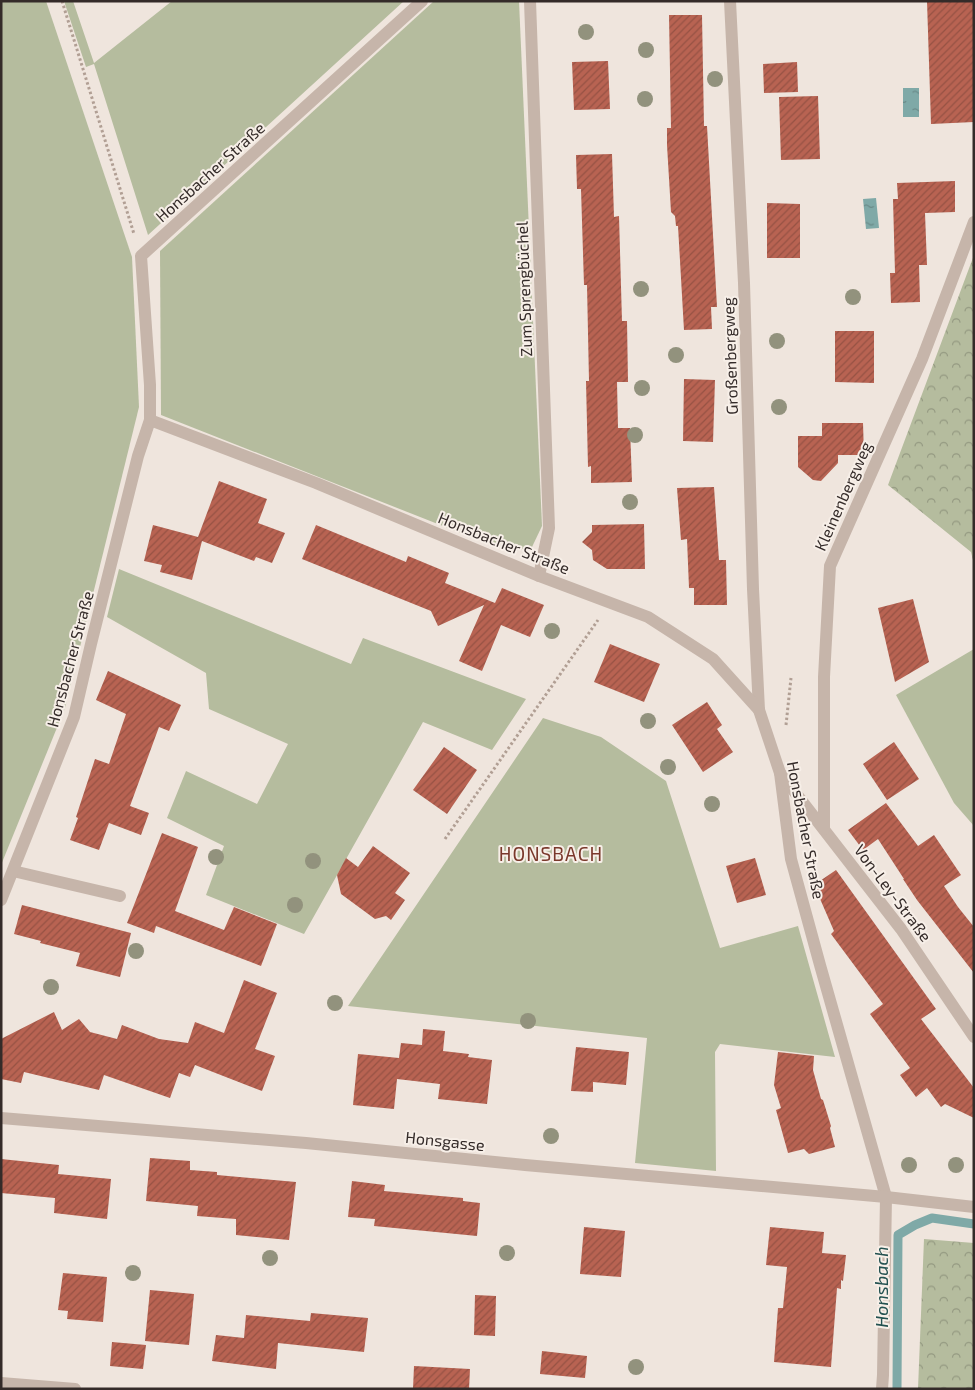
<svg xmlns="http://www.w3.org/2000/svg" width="975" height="1390" font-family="'Exo 2',sans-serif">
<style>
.green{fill:#b5bc9e}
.forest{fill:url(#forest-crowns)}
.water{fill:url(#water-ripples)}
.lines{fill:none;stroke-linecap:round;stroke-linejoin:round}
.stream{stroke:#7fa9a7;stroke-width:9}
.building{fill:url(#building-hatch)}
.path{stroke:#b19f94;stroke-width:3;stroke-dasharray:2.5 2.5;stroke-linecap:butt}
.minor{stroke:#c6b5aa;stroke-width:12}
.tree{fill:#92927d}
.labels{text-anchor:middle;stroke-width:4;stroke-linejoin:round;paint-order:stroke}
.street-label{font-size:16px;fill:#342b29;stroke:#f7efe8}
.water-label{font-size:18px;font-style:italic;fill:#235150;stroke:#f7efe8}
.quarter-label{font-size:19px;letter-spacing:1px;fill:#7a382b;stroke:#f7efe8}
</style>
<defs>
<pattern id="forest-crowns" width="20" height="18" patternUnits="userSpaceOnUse" patternTransform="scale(1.25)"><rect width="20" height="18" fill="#b5bc9e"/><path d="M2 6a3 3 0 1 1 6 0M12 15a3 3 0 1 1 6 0" fill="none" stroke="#949981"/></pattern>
<pattern id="water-ripples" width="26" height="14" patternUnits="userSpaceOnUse" patternTransform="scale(1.25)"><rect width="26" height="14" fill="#7fa9a7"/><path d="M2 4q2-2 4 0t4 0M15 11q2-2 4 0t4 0" fill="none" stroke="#698a88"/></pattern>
<pattern id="building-hatch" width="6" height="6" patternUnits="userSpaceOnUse" patternTransform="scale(1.25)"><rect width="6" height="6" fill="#b86352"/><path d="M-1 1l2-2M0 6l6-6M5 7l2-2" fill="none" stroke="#965244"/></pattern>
</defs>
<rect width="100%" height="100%" fill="#efe5dd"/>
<g class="green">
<polygon points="1,1 46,1 132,257 139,407 65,708 1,865"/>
<polygon points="64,1 73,1 94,63 172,1 404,1 148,235 94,64 86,67"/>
<polygon points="434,1 519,1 542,526 532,547 509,552 161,415 160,251"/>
<polygon points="119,569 351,664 363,638 526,699 492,750 423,722 304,934 206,895 224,846 167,818 186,771 257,804 288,744 209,709 206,673 107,617"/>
<polygon points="974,649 974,826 954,803 896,695"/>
<polygon points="543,718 601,737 666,781 720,948 798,926 835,1057 720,1044 715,1052 716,1171 635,1163 647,1038 348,1006"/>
</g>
<g class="forest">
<polygon points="974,255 974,564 971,552 888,485"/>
<polygon points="924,1239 974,1243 974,1389 918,1389"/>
</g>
<g class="water">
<rect x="903" y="88" width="16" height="29"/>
<polygon points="876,198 879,228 866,229 863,199"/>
</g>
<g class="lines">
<polyline class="stream" points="897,1389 898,1235 915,1225 932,1218 974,1224"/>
</g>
<g class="building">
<polygon points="927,1 974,1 974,122 931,124"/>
<polygon points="669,15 702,15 704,126 707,126 717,307 711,307 712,329 684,330 678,226 676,226 675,216 671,212 667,145 667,128 671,128"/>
<polygon points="608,61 610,109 574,110 572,62"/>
<polygon points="797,62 798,92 764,93 763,64"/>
<polygon points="818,96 820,159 781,160 779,97"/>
<polygon points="612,154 614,217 619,216 622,321 627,321 628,382 617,382 618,428 630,428 632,482 591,483 591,466 588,467 586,381 589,381 587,285 584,285 581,189 577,189 576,155"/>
<polygon points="955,181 955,212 925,213 927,265 919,265 920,302 891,303 890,273 895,273 893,199 898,199 897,183"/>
<polygon points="767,203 800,204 800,258 767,258"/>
<polygon points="835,331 874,331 874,383 835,382"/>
<polygon points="684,379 715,380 713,442 683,441"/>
<polygon points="822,423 863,423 864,455 838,455 838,463 821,481 813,480 798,467 798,436 822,436"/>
<polygon points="219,481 267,499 258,523 285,533 272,563 256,557 254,561 202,541 192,580 160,572 162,565 144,561 153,525 198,537"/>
<polygon points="714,487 719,560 726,560 727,605 694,605 694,588 689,588 687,539 681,540 677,488"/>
<polygon points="644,524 645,569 607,569 593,560 592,550 582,542 592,532 592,525"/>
<polygon points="316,525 406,562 408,556 449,573 445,583 495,603 502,588 544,605 530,637 501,625 482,671 459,661 484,605 438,626 431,611 302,559"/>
<polygon points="913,599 929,662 895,682 878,608"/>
<polygon points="610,644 660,664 644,702 594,682"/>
<polygon points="108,671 181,705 169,731 159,727 130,806 149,813 141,835 109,823 99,850 70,840 78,818 76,817 95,759 109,764 126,714 96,700"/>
<polygon points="707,702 722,725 717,729 733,752 703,772 672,725"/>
<polygon points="894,742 919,779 887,800 863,764"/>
<polygon points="444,747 477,770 447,814 413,790"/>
<polygon points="886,803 918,846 934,835 961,875 944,886 958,907 974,927 974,973 917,900 903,879 904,879 878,839 863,850 848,830"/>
<polygon points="162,833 198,847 175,911 224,930 234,907 277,924 261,966 156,926 154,933 127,923"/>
<polygon points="373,846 410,873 395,893 405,900 391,920 386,916 375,919 341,894 337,875 346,858 358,867"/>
<polygon points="755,858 766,895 737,903 726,866"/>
<polygon points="836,870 936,1009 921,1019 974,1088 974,1118 945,1104 941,1107 927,1088 916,1097 900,1075 910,1068 870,1014 883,1004 831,934 834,931 814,885"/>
<polygon points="22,905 131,933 120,977 76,966 80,953 40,943 41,941 14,934"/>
<polygon points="244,980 277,993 255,1049 275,1056 262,1091 195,1065 190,1077 179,1073 170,1098 104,1075 99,1090 24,1072 21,1083 1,1079 1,1039 54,1012 62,1030 79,1019 90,1032 117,1039 122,1025 159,1039 188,1043 195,1022 224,1033"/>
<polygon points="423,1029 445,1031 443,1051 469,1054 468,1057 492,1060 487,1104 438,1099 440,1084 397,1079 394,1109 353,1105 358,1054 399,1058 401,1043 422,1045"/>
<polygon points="576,1047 629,1052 626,1085 593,1082 593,1092 571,1091"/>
<polygon points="778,1052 814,1056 813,1070 821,1099 823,1100 831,1126 830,1128 835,1147 809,1154 804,1149 788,1153 776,1110 781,1108 774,1085"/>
<polygon points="150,1158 190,1161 190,1170 217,1172 217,1175 296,1182 289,1240 236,1235 236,1219 197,1216 198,1206 146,1201"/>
<polygon points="1,1159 59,1165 58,1174 111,1179 107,1219 54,1213 55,1198 1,1193"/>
<polygon points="352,1181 385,1185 384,1191 463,1198 463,1201 480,1203 477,1236 374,1226 375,1219 348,1217"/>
<polygon points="584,1227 625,1231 621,1277 580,1274"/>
<polygon points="770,1227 824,1232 822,1253 846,1255 843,1281 841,1280 841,1289 837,1288 831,1367 774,1362 778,1308 783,1308 787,1267 766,1265"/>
<polygon points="63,1273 107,1277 103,1322 67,1319 68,1311 58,1310"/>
<polygon points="150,1290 194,1294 189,1345 145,1341"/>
<polygon points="475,1295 496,1296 495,1336 474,1335"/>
<polygon points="311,1313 368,1318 364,1352 278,1343 276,1369 212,1361 216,1335 244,1338 246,1315 310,1321"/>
<polygon points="112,1342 146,1345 143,1369 110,1366"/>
<polygon points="542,1351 587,1356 585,1378 540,1374"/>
<polygon points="414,1366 470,1369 469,1389 413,1389"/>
</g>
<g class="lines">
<g class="path">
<polyline points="62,1 134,234"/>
<polyline points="786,725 791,678"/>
<polyline points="445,839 598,620"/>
</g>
<g class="minor">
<polyline points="530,1 549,528 539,576"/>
<polyline points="730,1 744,283 753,589 759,710"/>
<polyline points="150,420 316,483 539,576 648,617 713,659 759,710 780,773 791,859 820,965 886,1197 883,1375 882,1389"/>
<polyline points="780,773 901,929 974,1037"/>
<polyline points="824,829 824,677 830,566 922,359 974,222"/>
<polyline points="13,871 120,896"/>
<polyline points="1,900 74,717 91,644 138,456 150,420 150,385 141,256 422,1"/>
<polyline points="1,1118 306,1143 525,1165 886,1197 974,1207"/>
<polyline points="1,1383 75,1389"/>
</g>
</g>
<g class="tree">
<circle cx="586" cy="32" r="8"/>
<circle cx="646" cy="50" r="8"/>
<circle cx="715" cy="79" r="8"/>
<circle cx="645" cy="99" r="8"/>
<circle cx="641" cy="289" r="8"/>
<circle cx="853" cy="297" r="8"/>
<circle cx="777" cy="341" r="8"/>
<circle cx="676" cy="355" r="8"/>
<circle cx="642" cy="388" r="8"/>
<circle cx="779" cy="407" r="8"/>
<circle cx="635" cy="435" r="8"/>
<circle cx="630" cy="502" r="8"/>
<circle cx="552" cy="631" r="8"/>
<circle cx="648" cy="721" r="8"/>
<circle cx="668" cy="767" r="8"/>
<circle cx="712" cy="804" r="8"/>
<circle cx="216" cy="857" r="8"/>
<circle cx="313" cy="861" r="8"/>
<circle cx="295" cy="905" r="8"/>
<circle cx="136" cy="951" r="8"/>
<circle cx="51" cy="987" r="8"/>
<circle cx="335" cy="1003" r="8"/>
<circle cx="528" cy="1021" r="8"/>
<circle cx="551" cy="1136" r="8"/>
<circle cx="909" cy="1165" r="8"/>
<circle cx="956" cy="1165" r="8"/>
<circle cx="507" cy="1253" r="8"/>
<circle cx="270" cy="1258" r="8"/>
<circle cx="133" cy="1273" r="8"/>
<circle cx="636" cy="1367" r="8"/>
</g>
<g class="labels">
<g class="street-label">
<text transform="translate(210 172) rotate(-42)" y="6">Honsbacher Straße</text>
<text transform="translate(524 289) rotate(-92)" y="6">Zum Sprengbüchel</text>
<text transform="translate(730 356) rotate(-92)" y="6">Großenbergweg</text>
<text transform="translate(843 496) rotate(-66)" y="6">Kleinenbergweg</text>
<text transform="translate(504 543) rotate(22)" y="6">Honsbacher Straße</text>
<text transform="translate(70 659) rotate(-75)" y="6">Honsbacher Straße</text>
<text transform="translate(806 830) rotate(79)" y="6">Honsbacher Straße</text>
<text transform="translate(893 893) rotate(53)" y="6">Von-Ley-Straße</text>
<text transform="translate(445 1141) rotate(6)" y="6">Honsgasse</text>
</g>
<g class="water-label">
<text transform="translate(882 1287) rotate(-90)" y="6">Honsbach</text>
</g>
<g class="quarter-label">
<text x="551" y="861">HONSBACH</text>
</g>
</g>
<rect width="975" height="1390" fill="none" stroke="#342b29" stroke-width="5"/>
</svg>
